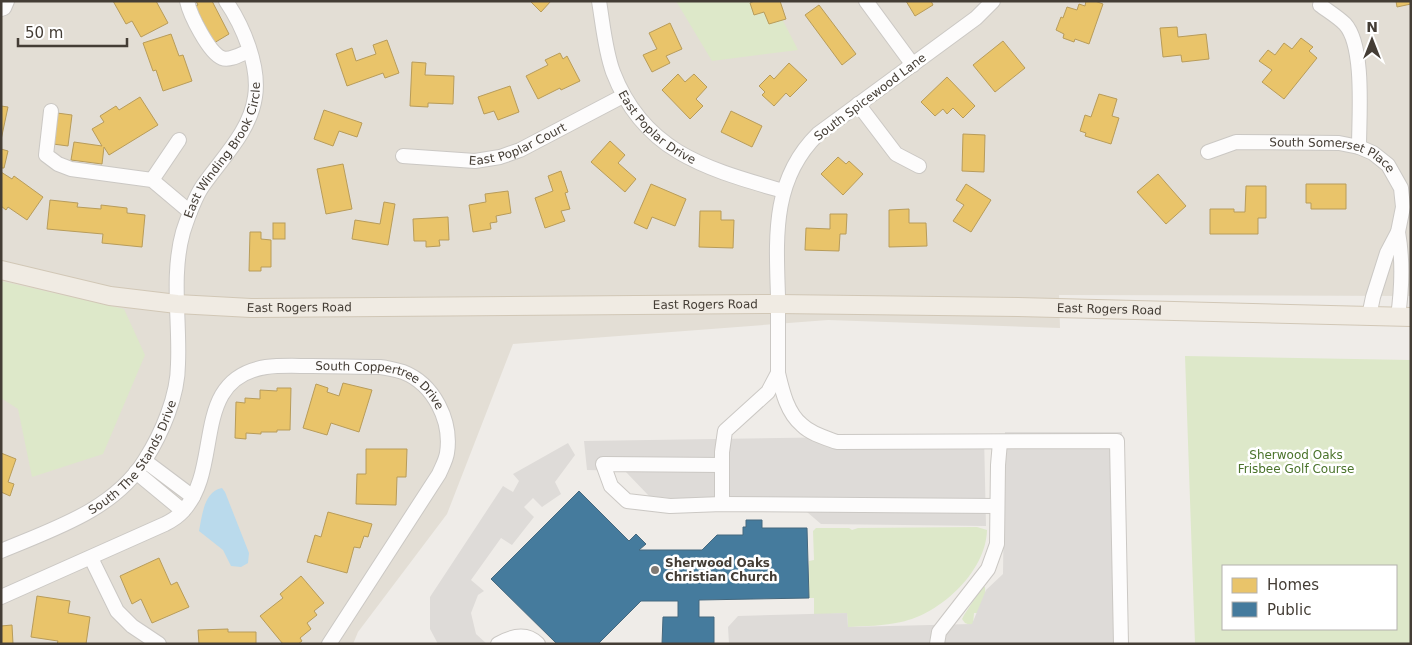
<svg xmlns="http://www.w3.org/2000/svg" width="1412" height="645" font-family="'DejaVu Sans',sans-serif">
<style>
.residential{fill:#e3ded5}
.green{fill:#dde8c9;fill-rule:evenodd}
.parking{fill:#dedbd8}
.water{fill:#badaec}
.homes{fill:#e9c46a;stroke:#b89c5a}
.public{fill:#457b9d;stroke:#45687e}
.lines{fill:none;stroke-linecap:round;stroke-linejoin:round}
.minor-casing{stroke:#cbc8c4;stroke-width:16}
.major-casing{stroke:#d1c7b6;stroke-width:20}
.minor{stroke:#fdfcfc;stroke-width:14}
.major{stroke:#f0ebe3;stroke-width:18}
.poi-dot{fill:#807a74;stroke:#fff;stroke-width:2}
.labels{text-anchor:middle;stroke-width:5;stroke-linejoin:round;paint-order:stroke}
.street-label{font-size:12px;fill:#443d35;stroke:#fff}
.park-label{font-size:12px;fill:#4a732b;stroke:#fff}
.poi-label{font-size:12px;font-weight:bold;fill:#443d35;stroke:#fff;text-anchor:start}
</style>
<rect width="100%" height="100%" fill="#efece8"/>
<polygon class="residential" points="1,1 1411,1 1411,296 1059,295 1060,328 828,320 513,344 447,514 358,632 353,644 1,644"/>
<g class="green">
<polygon points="676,1 773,1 798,50 712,61"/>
<polygon points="1,281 124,309 145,355 103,454 32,477 18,409 1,398"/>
<path d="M1185,356L1411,360V644H1195ZM1396,566V629H1223V566Z"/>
<path d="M977,527L987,530C986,572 940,614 901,622C884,626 865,626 848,627L847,613L814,615V598H809V561L814,560L813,531L816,528H849L852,530L858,528Z"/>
<polygon points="983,586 985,587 986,604 1107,613 974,613 973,626 965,623 962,619 964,615"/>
</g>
<g class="parking">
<polygon points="1005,432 1122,432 1127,644 729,644 728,627 738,616 847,613 848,627 972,624 986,590 1003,574"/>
<polygon points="984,435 986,526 821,524 807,512 649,496 625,471 587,470 584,441"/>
<polygon points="568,443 575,455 555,482 561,494 542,507 533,498 524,507 534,517 512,545 501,538 471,580 484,591 478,595 471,613 476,634 487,644 438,644 430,629 430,597 503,486 513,492 519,481 513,474"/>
</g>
<path class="water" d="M222,488L225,492L249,553L248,563L241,567L231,566L223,550L199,531C202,516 204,491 222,488Z"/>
<g class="homes">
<polygon points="113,1 156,1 168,23 141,37 132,21 126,24"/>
<polygon points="196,1 212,1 229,34 214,43 195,6 198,5"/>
<polygon points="530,1 551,1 541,12"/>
<polygon points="754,1 780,1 786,19 769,24 764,12 754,15 750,3"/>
<polygon points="906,1 931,1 933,5 915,16"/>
<polygon points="1086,1 1095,1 1103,4 1089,44 1075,39 1074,42 1063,38 1064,34 1056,30 1061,17 1063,18 1067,7 1077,10 1079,4 1085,6"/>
<polygon points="1396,1 1411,1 1411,4 1397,7"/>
<polygon points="819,5 856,54 842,65 805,15"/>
<polygon points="670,23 682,49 666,56 670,63 652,72 643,55 657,49 649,33"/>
<polygon points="1177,27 1178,37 1206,34 1209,59 1182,62 1181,55 1163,57 1160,28"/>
<polygon points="171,34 179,56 183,55 192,81 163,91 156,70 153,71 143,43"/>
<polygon points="1301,38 1313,47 1309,51 1317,58 1284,99 1262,82 1272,70 1259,61 1268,50 1275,55 1284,43 1292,49"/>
<polygon points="387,40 399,73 385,78 383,73 347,86 336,54 352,48 356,61 376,54 373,45"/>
<polygon points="1003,41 1025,68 995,92 973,65"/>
<polygon points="560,53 563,59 567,56 580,81 561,90 560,88 538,99 526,76 548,65 545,60"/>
<polygon points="412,62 426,63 425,75 454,76 453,104 428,103 428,107 410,106"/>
<polygon points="789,63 807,80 790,97 786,93 774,106 762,95 765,92 759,86 770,75 774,79"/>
<polygon points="678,74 685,82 694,74 707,87 696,99 703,106 690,119 662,90"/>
<polygon points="947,77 975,106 963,118 953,108 947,114 943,109 935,116 921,102"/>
<polygon points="510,86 519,112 498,120 494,111 484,114 478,97"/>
<polygon points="1099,94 1117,99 1112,116 1119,118 1111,144 1085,136 1086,133 1080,131 1085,115 1091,117"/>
<polygon points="140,97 158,125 109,155 104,147 102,164 71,160 74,142 102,146 92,129 104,122 100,116 116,106 119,110"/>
<polygon points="1,106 8,107 1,140"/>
<polygon points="324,110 362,123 357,137 339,131 333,146 314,139"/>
<polygon points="731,111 762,126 752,147 721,132"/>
<polygon points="57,113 72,115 68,146 53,144"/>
<polygon points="963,134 985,135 984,172 962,171"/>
<polygon points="610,141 625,155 618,163 636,179 625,192 591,162"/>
<polygon points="1,149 8,151 4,168 1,168"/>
<polygon points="838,157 846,164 849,161 863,174 843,195 821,174"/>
<polygon points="343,164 352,209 326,214 317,169"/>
<polygon points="561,171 568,192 565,193 570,209 561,211 565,221 545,228 535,198 553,191 548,176"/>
<polygon points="1,172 12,179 14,176 43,197 27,220 8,207 6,210 1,206"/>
<polygon points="1158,174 1186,206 1166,224 1137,192"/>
<polygon points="651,184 686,199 675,226 652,217 647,229 634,223"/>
<polygon points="966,184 991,200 971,232 953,221 964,205 956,200"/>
<polygon points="1306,184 1346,184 1346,209 1311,209 1311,203 1306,203"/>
<polygon points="1246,186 1266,186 1266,218 1258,218 1258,234 1210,234 1210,209 1234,209 1234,212 1245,212"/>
<polygon points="508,191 511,213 496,216 497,222 490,223 491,229 473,232 469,205 486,202 485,194"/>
<polygon points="50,200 78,203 77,207 101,209 101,205 127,208 127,213 145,215 142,247 102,243 103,234 47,229"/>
<polygon points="384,202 395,204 388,245 352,239 355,220 380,224"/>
<polygon points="909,209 909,223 926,223 927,246 889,247 889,210"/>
<polygon points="700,211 721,211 721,220 734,220 733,248 699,247"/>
<polygon points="830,214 847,214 846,234 840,234 839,251 805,250 806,228 830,229"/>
<polygon points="448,217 449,240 439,240 440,246 426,247 426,241 414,241 413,219"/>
<rect x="273" y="223" width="12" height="16"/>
<polygon points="250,232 261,232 261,239 271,240 271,267 261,267 261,271 249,271"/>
<polygon points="343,383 372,390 359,432 331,423 327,435 303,428 316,384 328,388 327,392 339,396"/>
<polygon points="277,388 291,388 290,430 277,430 277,432 261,432 261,434 246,433 246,439 235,438 236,402 245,403 245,398 260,399 260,390 277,391"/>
<polygon points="366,449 407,449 406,477 397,477 396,505 356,504 357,474 366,474"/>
<polygon points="1,453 16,459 8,482 14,484 10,496 1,492"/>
<polygon points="328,512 372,524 368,537 364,536 360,548 354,547 347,573 307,562 315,535 321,537"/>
<polygon points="159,558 171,585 177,582 189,607 152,623 141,599 132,604 120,576"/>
<polygon points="301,576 324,603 314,611 317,615 307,623 311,629 300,638 302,641 298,644 283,644 260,616 283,598 280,594"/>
<polygon points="37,596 70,601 68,613 90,617 86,644 57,644 58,641 31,637"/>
<polygon points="12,625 13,644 1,644 1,626"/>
<polygon points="228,629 228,632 256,632 256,644 199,644 198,630"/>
</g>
<polygon class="public" points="579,491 629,541 636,534 646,544 639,550 702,550 717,535 743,535 743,527 746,527 746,520 762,520 762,528 807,528 809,598 699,600 699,617 714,617 714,644 662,644 663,617 678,617 678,601 641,601 598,644 557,644 491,579"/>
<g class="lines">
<g class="minor-casing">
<g id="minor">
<path d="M187,1C190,15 209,53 222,58C230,61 241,54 249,51"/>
<path id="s1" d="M599,1C603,25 605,50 613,72C644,153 708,169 783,191"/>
<polyline points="866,1 913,65"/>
<path d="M993,1L976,18L818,134C772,179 776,236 778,296C778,322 778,347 778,373C782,390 787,413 802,425C811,434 826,438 837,442L1117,441L1121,644"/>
<path d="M1320,5C1328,11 1338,17 1345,24C1365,46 1359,117 1359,147"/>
<polyline points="1,9 4,8 7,1"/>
<polyline points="858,104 896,154 919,166"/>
<polyline points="51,111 46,155 58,164 71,169 152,180 190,212"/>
<path id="s2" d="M1208,152L1236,142L1339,143L1359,147L1373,153L1388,165L1401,188L1403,207L1398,232L1387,253L1373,297L1369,316"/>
<path id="s3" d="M403,156L475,161L500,157L520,150L623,96"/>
<polyline points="152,180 179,140"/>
<path d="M1398,232C1403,260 1402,288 1398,316"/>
<polyline points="145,461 193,497"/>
<polyline points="722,465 603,464 611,486 627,501 670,506 722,504 997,506"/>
<polyline points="136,472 183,511"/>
<polyline points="722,504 722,452 725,431 768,392 778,373"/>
<path id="s4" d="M1,551C53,529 114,510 145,460C162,433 178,396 178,364C180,321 171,275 183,232C188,217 193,201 202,187C221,159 250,132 255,97C260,66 243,26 226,1"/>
<polyline points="91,558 117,611 132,626 159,644"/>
<path id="s5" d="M1,597L165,524C171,521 178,517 183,511C224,467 189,379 266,367C281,365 297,366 312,366C335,366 358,367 380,367C388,368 396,370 403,372C434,384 452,421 447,453C446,460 442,467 439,474L329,644"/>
<path d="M498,644C512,636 526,632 538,644"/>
<polyline points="937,644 939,632 988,569 997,544 998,465 1000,442"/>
</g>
</g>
<g class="major-casing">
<g id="major">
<path id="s6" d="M1,270L110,296L177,304L251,308L778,304L1018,307L1411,317"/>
</g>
</g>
<use href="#minor" class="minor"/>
<use href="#major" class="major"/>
</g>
<circle class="poi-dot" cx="655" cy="570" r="5"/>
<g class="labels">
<g class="street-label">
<text transform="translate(870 97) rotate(-37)" y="4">South Spicewood Lane</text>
<text dy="4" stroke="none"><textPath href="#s1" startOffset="145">East Poplar Drive</textPath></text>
<text dy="4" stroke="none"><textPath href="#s3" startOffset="118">East Poplar Court</textPath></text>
<text dy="4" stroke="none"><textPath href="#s4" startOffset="501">East Winding Brook Circle</textPath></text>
<text dy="4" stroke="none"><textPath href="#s2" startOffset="129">South Somerset Place</textPath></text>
<text dy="4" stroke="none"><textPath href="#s6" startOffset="708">East Rogers Road</textPath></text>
<text dy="4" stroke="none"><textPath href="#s6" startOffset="302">East Rogers Road</textPath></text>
<text dy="4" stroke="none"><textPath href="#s6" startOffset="1112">East Rogers Road</textPath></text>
<text dy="4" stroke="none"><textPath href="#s5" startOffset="500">South Coppertree Drive</textPath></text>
<text dy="4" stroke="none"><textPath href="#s4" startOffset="168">South The Stands Drive</textPath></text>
</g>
<g class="park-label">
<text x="1296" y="459">Sherwood Oaks<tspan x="1296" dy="14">Frisbee Golf Course</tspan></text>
</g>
<g class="poi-label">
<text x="665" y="567">Sherwood Oaks<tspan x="665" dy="14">Christian Church</tspan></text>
</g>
</g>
<rect width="1412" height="645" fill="none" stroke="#443d35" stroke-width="5"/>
<rect x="1222" y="565" width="175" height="65" fill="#ffffff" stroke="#b4b1ae"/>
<rect x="1232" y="578" width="25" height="15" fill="#e9c46a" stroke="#b4b1ae"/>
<text x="1267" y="590" font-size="15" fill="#443d35">Homes</text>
<rect x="1232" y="602" width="25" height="15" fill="#457b9d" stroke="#b4b1ae"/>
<text x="1267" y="615" font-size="15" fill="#443d35">Public</text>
<g transform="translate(1372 40)" stroke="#ffffff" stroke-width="4" paint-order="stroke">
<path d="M0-4L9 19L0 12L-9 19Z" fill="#443d35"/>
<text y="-8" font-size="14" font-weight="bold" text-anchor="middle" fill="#443d35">N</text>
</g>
<path d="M18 38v8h109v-8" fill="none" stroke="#443d35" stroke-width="2.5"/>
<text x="25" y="38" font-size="15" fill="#443d35" stroke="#ffffff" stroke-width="4" paint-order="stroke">50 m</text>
</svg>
